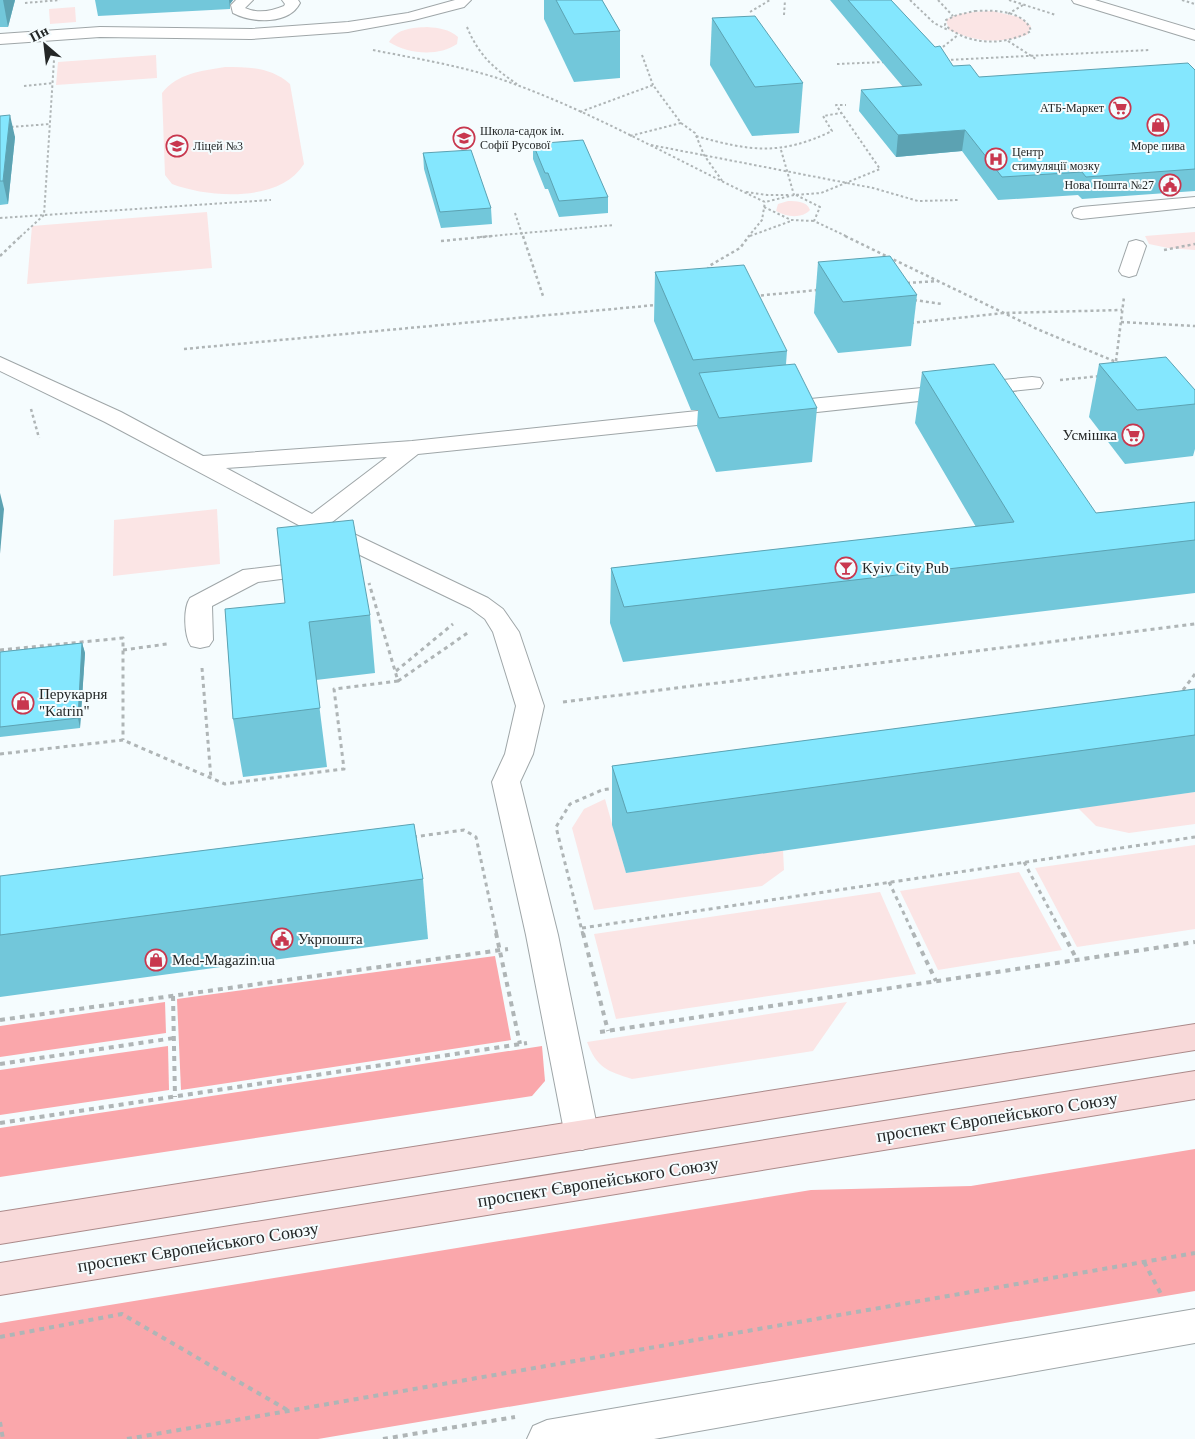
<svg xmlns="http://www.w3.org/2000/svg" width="1195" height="1439" font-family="Georgia,serif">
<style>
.green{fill:#fbe5e5}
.forest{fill:#faa7ab}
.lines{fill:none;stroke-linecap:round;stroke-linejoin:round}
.minor-casing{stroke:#9fa6a8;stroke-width:2}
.major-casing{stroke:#ab8a8a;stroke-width:2}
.path-far3{stroke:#afb5b6;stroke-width:2;stroke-dasharray:2.5 2.5;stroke-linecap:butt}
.path-far2{stroke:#afb5b6;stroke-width:2.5;stroke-dasharray:3 3;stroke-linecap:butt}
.path-far1{stroke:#afb5b6;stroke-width:3;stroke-dasharray:4 4;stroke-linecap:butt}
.path{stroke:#afb5b6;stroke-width:4;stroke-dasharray:5 5;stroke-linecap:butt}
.minor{fill:#fff;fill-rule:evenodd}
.major{fill:#f8d9d9;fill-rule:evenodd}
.wall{fill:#72c7da}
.shaded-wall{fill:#5ca2b2}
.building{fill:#84e7fe;stroke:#5ca2b2}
.labels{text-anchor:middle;stroke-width:4;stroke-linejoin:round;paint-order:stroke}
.far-poi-label{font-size:12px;fill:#242727;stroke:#f5fcfe;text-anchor:start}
.poi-label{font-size:15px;fill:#242727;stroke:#f5fcfe;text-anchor:start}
.near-street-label{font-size:18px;fill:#242727;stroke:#f5fcfe}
</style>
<rect width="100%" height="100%" fill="#f5fcfe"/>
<g class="green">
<polygon points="75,7 76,22 50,24 49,9"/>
<path d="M992,11L1019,17L1031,26L1027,35C997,44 977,42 949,30L946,20C960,11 976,12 992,11Z"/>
<path d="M427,27C439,28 449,29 458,37L457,44C438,57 408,54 389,42C398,28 412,28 427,27Z"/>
<polygon points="156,55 157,78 56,85 58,62"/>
<path d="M225,67C249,67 271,67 290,84L304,164C280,203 209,198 172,184L165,175L162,93C178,73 201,71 225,67Z"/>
<path d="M788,201C796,201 807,201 810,210C802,219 786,217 776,211L778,204Z"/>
<polygon points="207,212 212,268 27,284 32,226"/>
<polygon points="1195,232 1195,250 1168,248 1149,244 1145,236"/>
<polygon points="217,509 220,564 113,576 114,520"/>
<polygon points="1195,792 1195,824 1129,833 1096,826 1078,808"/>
<polygon points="605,799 626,873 783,850 784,870 762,886 594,910 572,828 584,809"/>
<polygon points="1195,845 1195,929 1077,947 1035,868"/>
<polygon points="1019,872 1062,950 938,970 900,891"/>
<polygon points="880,892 916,974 616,1019 594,934"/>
<path d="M847,1002L813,1051L632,1079C607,1071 597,1068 587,1042Z"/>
</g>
<g class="forest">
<polygon points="495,956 511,1040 181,1090 177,999"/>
<polygon points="165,1002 166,1033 0,1057 0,1026"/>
<polygon points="168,1046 169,1090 0,1115 0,1070"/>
<polygon points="542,1046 545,1081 532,1096 0,1177 0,1128"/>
<polygon points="1195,1149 1195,1291 318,1439 0,1439 0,1323 811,1190 971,1186"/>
</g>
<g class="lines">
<g class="minor-casing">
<g id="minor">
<path d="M236,0H253L245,8C258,14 272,11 284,6L285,4L282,0H298L300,3C289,25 252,23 233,13L231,5Z"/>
<polygon points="455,0 471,0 464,7 414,20 348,32 251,39 100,37 0,44 0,34 100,27 251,29 348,22 408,13"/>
<polygon points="1072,0 1095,0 1195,30 1195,40 1074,3"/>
<polygon points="1195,197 1195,207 1081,219 1074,217 1072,213 1074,209 1081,207"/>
<polygon points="1136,240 1143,242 1146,246 1136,275 1129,277 1122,275 1119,271 1129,242"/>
<path d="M0,357L121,412L203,456L412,441L735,407L743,409L746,414L743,419L735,421L418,454L331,523L488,598L503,609L519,632L544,706L533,754L520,782L558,935L599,1136L594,1146L582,1150L570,1146L565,1136L526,935L492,782L505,754L516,706L493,632L485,619L470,608L306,529L105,422L0,371ZM387,457L312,514L226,468Z"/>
<polygon points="1032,377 1040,378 1043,383 1040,388 780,416 772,414 769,409 772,404 780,402"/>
<path d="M318,561L327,563L330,568L327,573L258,582L212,606L213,640L209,646L200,648L191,646C184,636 183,608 190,598L243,570Z"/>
<polygon points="1195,1309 1195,1343 654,1439 527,1439 533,1426 547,1420"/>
</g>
</g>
<g class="major-casing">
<g id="major">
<polygon points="1195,1024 1195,1050 0,1244 0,1212"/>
<polygon points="1195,1071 1195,1099 0,1295 0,1263"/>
</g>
</g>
<g class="path-far3">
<polyline points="910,0 934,23 948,30"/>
<polyline points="938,0 953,16"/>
<polyline points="1009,0 1056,15"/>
<polyline points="1182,0 1195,4"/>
<polyline points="25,3 60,0"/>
<path d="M975,11C992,10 1025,10 1031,31C1005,46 968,46 945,25L946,20L957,15Z"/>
<polyline points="750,12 770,0"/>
<polyline points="1008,14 1023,5"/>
<polyline points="784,15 785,0"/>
<path d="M467,27C478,54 493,68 517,84"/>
<polyline points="1008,41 1036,59"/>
<path d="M373,50C418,59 463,66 506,81C596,113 679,162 765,202L794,195L821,193L880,169L836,105H846"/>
<polyline points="939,50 958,35"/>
<polyline points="642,55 653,85"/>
<polyline points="946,60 1150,50"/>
<polyline points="837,64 885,62"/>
<polyline points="24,86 53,83"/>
<polyline points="580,112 653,85 681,123 630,136"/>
<polyline points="681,123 695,133 704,155 723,182"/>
<polyline points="11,127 50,124"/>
<path d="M696,136C750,151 780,156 832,131L823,116L841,113"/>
<polyline points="651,145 873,188 918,201 959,200"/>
<polyline points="781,150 794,195"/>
<polyline points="746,192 767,195 790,195"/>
<polyline points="796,195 820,207 814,221 848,237"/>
<polyline points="764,207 791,220 814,221"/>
<polyline points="515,213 523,237"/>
<polyline points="0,218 271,200"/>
<polyline points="750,236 791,221"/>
<polyline points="20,237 44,215 54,60"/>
<polyline points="480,237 614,225"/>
<polyline points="748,237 762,220 765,202"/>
</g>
<g class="path-far2">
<polyline points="523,236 543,296"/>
<polyline points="845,236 1037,329 1121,364"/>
<polyline points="441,241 493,236"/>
<polyline points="1164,250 1195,244"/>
<polyline points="0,256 21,236"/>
<polyline points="708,270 709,266 740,248 749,236"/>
<polyline points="907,283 938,281"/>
<polyline points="755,296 818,290"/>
<polyline points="914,300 942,304"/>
<polyline points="1121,322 1195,326"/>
<polyline points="911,323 1004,313 1122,310"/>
<polyline points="184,349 656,305"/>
<polyline points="1116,361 1124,297"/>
<polyline points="1060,380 1101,376"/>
<polyline points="31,409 39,438"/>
</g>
<g class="path-far1">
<polyline points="0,650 123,638 123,740"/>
<polyline points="123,650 167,644"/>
<polyline points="202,668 211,779"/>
<polyline points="396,671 453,624"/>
<polyline points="398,681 469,632"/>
<polyline points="1183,690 1195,674"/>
<polyline points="563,702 1195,624"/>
<polyline points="0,754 123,740 225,784 344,769 334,689 398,681 369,583"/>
<polyline points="413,837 464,830 476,837 497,935"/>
<polyline points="1024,862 1063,935"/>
<polyline points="889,882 914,935"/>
<polyline points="582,928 1195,837"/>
<polyline points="583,935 556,827 570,804 602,790 615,788"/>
</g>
<g class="path">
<polyline points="496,933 520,1044"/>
<polyline points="583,933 608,1031"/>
<polyline points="913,933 936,981"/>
<polyline points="1063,933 1077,960"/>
<polyline points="173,996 175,1097"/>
<polyline points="0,1020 508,949"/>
<polyline points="600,1032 1195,942"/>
<polyline points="0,1064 174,1038"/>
<polyline points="0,1123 527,1043"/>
<polyline points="1144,1262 1161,1294"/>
<polyline points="0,1337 122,1314 289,1411"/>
<polyline points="0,1422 3,1439"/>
<polyline points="127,1439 1195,1253"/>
<polyline points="383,1439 515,1417"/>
</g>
<use href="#minor" class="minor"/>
<use href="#major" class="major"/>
</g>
<g class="wall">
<polygon points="0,0 15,0 8,27 0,27"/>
<polygon points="95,0 233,0 230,4 230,9 98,16"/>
<polygon points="544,0 602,0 620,31 620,78 574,82 544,19"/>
<polygon points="830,0 891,0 953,66 979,77 1195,70 1195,191 1082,199 1078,195 998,200 962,151 896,157 859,111 861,90 903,87"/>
<polygon points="712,18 803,83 799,133 752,136 710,65"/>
<polygon points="0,116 15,137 8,204 0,205"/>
<polygon points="533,144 608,197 608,213 559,217 548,189 545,189 533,159"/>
<polygon points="423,153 491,208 492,224 441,228 424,169"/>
<polygon points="818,262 917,295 911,346 838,353 814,313"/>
<polygon points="655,272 787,351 786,364 817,408 812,462 716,472 697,426 698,410 691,410 654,321"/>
<polygon points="1099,364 1195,390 1195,449 1193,456 1125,464 1089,417"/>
<polygon points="922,372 1096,513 1195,502 1195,593 623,662 610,623 611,568 976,527 915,423"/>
<polygon points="225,609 370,615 375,673 316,680 327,767 243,777 233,719"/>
<polygon points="82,643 85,653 80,728 0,737 0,652"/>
<polygon points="1195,689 1195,792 626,873 612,825 612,766"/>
<polygon points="0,876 423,879 428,939 0,997"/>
</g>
<g class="shaded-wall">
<polygon points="3,0 15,0 8,27"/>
<polygon points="229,0 233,0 230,4 230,9"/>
<polygon points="10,115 15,137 8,204 3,181"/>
<polygon points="965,130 962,151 896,157 898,135"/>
<polygon points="0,493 4,509 0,554"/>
<polygon points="82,643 85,653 80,728 78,718"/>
</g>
<g class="building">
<polygon points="556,0 602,0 620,31 574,34"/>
<polygon points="848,0 891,0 935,47 940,46 953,66 970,65 979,77 1188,63 1195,70 1195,169 1086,177 1082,172 1002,177 965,130 898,135 861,90 922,85"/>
<polygon points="755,16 803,83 755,87 712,18"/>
<polygon points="10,115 3,181 0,181 0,116"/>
<polygon points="583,140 608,197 559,201 548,173 545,173 533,144"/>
<polygon points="471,150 491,208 440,212 423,153"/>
<polygon points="890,256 917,295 843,302 818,262"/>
<polygon points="744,265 787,351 693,360 655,272"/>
<polygon points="1166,357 1195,390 1195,404 1137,410 1099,364"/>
<polygon points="795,364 817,408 719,418 699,373"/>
<polygon points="994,364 1096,513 1195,502 1195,540 624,607 611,568 1014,522 922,372"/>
<polygon points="353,520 370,615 309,622 320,708 233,719 225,609 285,603 277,528"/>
<polygon points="82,643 78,718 0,727 0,652"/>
<polygon points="1195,689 1195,735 627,813 612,766"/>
<polygon points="414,824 423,879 0,935 0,876"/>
</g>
<defs>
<g id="supermarket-ring" transform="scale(1.125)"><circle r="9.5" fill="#f5fcfe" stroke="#c8374e" stroke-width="1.5"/><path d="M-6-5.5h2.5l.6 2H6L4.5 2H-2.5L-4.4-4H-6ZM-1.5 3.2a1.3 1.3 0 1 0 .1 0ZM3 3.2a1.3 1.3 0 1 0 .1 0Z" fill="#c8374e"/></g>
<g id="shop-ring" transform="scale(1.125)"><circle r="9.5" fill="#f5fcfe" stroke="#c8374e" stroke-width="1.5"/><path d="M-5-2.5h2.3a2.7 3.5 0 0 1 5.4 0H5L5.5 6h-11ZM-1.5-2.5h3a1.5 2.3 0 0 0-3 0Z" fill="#c8374e"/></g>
<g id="school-ring" transform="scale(1.125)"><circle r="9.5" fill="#f5fcfe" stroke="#c8374e" stroke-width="1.5"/><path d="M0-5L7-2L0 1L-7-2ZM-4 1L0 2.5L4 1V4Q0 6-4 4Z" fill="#c8374e"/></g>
<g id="hospital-ring" transform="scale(1.125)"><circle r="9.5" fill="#f5fcfe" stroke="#c8374e" stroke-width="1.5"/><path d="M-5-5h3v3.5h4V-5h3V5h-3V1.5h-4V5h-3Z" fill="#c8374e"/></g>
<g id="civic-ring" transform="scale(1.125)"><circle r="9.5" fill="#f5fcfe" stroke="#c8374e" stroke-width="1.5"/><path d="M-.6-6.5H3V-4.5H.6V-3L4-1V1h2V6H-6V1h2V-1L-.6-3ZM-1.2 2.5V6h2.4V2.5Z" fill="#c8374e"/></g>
<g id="bar-ring" transform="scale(1.125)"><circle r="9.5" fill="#f5fcfe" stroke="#c8374e" stroke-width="1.5"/><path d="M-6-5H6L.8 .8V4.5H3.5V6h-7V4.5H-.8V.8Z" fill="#c8374e"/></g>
</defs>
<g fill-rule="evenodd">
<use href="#supermarket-ring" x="1120" y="108"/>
<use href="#shop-ring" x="1158" y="125"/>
<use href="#school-ring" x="464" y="138"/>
<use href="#school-ring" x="177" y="146"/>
<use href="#hospital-ring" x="996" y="159"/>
<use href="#civic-ring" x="1170" y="185"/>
<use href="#supermarket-ring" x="1133" y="435"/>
<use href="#bar-ring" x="846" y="568"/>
<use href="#shop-ring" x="23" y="703"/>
<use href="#civic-ring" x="282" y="939"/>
<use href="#shop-ring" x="156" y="960"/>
</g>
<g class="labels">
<g class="far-poi-label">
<text x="1104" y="112" text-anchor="end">АТБ-Маркет</text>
<text x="480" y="135">Школа-садок ім.<tspan x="480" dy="14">Софії Русової</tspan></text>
<text x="193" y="150">Ліцей №3</text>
<text x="1158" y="150" text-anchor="middle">Море пива</text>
<text x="1012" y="156">Центр<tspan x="1012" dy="14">стимуляції мозку</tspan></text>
<text x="1154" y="189" text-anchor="end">Нова Пошта №27</text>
</g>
<g class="poi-label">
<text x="1117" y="440" text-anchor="end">Усмішка</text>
<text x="862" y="573">Kyiv City Pub</text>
<text x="39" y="699">Перукарня<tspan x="39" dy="17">"Katrin"</tspan></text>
<text x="298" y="944">Укрпошта</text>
<text x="172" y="965">Med-Magazin.ua</text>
</g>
<g class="near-street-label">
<text transform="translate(997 1117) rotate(-9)" y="6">проспект Європейського Союзу</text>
<text transform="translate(598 1182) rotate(-9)" y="6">проспект Європейського Союзу</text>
<text transform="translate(198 1247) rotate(-9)" y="6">проспект Європейського Союзу</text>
</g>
</g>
<g transform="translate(45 45) rotate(332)" stroke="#f5fcfe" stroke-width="4" paint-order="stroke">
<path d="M0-4L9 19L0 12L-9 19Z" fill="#242727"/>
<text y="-8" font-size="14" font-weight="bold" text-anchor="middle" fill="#242727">Пн</text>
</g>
</svg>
